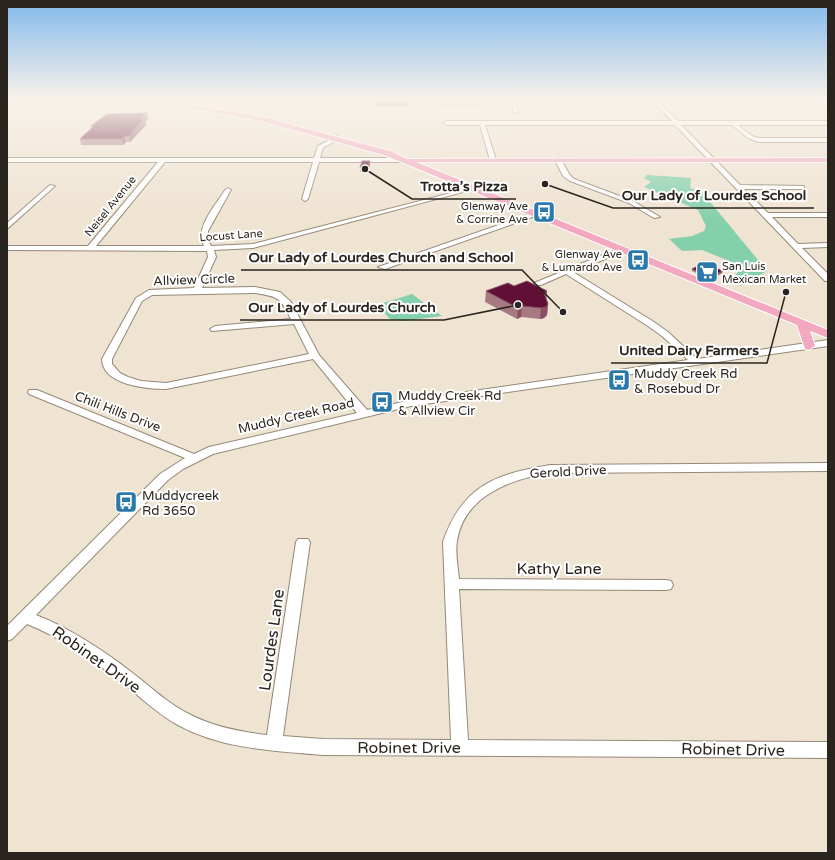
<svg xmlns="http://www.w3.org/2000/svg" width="835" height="860" font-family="'Varela Round',sans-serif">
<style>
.green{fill:#84d0ac}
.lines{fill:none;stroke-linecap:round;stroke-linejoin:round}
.minor-casing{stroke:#948979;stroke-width:2}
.major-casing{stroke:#fff;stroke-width:2}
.minor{fill:#fff;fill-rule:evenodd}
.major{fill:#f2a9c0;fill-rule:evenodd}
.wall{fill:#a77a82}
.shaded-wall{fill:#8a4f63}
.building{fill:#5f1034;stroke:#8a4f63}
.labels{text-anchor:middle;stroke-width:4;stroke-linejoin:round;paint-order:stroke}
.far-street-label{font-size:11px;fill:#2a251e;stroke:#fff}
.far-poi-label{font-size:11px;fill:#2a251e;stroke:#fff;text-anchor:end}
.street-label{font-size:13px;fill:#2a251e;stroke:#fff}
.poi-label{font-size:13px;fill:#2a251e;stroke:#fff;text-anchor:start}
.near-street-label{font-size:16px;fill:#2a251e;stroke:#fff}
.leader{fill:none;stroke:#2a251e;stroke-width:1.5}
.callout-dot{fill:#2a251e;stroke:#fff;stroke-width:1.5}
.callout-label{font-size:14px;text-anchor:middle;font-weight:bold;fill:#2a251e;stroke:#fff;stroke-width:4;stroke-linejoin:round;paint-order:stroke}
</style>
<rect width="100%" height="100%" fill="#efe3d1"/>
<g class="green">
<polygon points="435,100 476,100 484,107 435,107"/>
<polygon points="647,175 691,178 690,188 702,192 767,271 740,286 733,277 744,267 702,250 682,251 669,239 692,236 704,231 706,226 698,210 644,187 651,182 644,178"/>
<polygon points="412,294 442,316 403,321 390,319 377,305"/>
</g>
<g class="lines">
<g class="minor-casing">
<g id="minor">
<polygon points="510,100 514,100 519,113 514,112"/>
<polygon points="581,100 585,100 588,106 584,106"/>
<polygon points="652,100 656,100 678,121 828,121 828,125 738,125 752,136 759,138 828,138 828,142 758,142 748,138 732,125 681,125 740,185 804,186 804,188 802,189 744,189 768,213 828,213 828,217 772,217 798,244 828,243 828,247 802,248 828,274 828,281 825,281 675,125 485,125 496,160 493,162 490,160 480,125 446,125 443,123 446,121 672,121"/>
<path d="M337,136L339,139L323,148L320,158H404L407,160L404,162H319L308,199L305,201L302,199L313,162H165L96,246H204C194,228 216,205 225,190L228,188L231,190L208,231V239L211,246L253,244L474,187V189L253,248L214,250L216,257L202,288L255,287L280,292L291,302L319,355L367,410L411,400L688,360L662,336L648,326L566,274L541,285H535L534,283L622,247H625V251L573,272L654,322L668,332L697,359L828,340V346L411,406L213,454L183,469L168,480L36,615C72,629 104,651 134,674C153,689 170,705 191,715C214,727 241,732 267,735L296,542L298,539H308L310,542L283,736L323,739L451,740L443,542C462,486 495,474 550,465L828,463V471L550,473C510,479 464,496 457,541C455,553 458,567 459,579L666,580L671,581L673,585L671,589L666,590L459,589L468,740L828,742V758L323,755C274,751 222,749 178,725C158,714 141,698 123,683C93,660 62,638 27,624L12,639L7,641V626L160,474L185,458L29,394L28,392L29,390H37L194,454L209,447L357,413L313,359L166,389C147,389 102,385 102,359L136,298L149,290L194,288L208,257L207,251L7,250V246H88L158,162H7V158H314L318,146ZM255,293C279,297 280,297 291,319L215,326L210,329L212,331L294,324L309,354L166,383L141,381L128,377L120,373L112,364V359L142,301L152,295Z"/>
<path d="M558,158C565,162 566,173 574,179L633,201L660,217L654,218L629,203L570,181L563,176L555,160Z"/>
<polygon points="50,185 55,186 7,229 7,223"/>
<polygon points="536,212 539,214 538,215 385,269 378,267"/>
</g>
</g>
<g class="major-casing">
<polygon id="major" points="148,100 160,100 262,117 390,151 407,159 828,158 828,162 416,162 828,330 828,338 810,331 815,346 809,350 805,349 797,325 384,155 261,121"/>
</g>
<use href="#minor" class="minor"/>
<use href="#major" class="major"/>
</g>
<g class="wall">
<rect x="377" y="100" width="31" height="7"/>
<polygon points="148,119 145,122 146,125 130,142 126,142 123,145 81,145 80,139 91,129 91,126"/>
<polygon points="370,161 370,165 368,172 360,172 360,168"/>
<polygon points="692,269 722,273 710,279 692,271"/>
<polygon points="514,286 546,299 548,304 547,315 544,318 540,319 521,317 517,319 485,302 486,291"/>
</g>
<g class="shaded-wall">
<polygon points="147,113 148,119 145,122 146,125 130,142 129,136 141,119"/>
<polygon points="125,136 126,142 123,145 122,139"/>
<polygon points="370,161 370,165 368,172 368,168"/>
<polygon points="723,271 722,273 710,279 711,276"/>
<polygon points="547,291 546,302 544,293"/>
<polygon points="548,304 547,315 544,318 540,319 541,308"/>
<polygon points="522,306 521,317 517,319 518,308"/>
</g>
<g class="building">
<rect x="377" y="100" width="31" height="5"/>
<polygon points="147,113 141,119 144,119 129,136 125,136 122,139 80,139 94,126 91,126 107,114"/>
<polygon points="362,161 370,161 368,168 360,168"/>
<polygon points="704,263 723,271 711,276 692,269"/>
<polygon points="527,281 547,291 544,293 548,304 546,307 541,308 522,306 518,308 486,291 508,283 514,286"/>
</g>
<linearGradient id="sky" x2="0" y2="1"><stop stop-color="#82b9ec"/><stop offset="0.45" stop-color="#f8f2ea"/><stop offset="1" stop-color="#f8f2ea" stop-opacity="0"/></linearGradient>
<rect width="835" height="220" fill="url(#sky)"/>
<defs>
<g id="bus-square" transform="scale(1.15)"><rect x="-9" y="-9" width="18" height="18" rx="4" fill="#2b78aa" stroke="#fff"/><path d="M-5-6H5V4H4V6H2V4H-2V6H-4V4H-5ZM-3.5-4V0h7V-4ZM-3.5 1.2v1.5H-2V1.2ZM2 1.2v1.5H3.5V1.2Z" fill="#fff"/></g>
<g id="supermarket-square" transform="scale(1.15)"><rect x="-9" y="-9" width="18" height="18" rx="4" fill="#2b78aa" stroke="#fff"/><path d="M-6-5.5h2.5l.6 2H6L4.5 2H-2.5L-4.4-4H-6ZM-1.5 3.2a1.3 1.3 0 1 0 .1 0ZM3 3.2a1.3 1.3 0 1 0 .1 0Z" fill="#fff"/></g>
</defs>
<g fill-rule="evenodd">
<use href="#bus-square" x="544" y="212"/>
<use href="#bus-square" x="638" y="260"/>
<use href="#supermarket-square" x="707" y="272"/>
<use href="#bus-square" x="619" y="380"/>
<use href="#bus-square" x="382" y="402"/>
<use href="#bus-square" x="126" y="502"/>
</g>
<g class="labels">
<g class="far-street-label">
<text transform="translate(110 206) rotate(-51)" y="4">Neisel Avenue</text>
<text transform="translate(231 235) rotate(-4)" y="4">Locust Lane</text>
</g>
<g class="far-poi-label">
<text x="528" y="210">Glenway Ave<tspan x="528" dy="13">&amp; Corrine Ave</tspan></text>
<text x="622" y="258">Glenway Ave<tspan x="622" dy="13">&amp; Lumardo Ave</tspan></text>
<text x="722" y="270" text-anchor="start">San Luis<tspan x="722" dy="13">Mexican Market</tspan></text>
</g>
<g class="street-label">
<text transform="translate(194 279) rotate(-2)" y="5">Allview Circle</text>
<text transform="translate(118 411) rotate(21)" y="5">Chili Hills Drive</text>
<text transform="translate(296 415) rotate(-13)" y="5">Muddy Creek Road</text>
<text transform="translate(568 471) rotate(-3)" y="5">Gerold Drive</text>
</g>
<g class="poi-label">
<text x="634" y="378">Muddy Creek Rd<tspan x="634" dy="15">&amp; Rosebud Dr</tspan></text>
<text x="398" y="400">Muddy Creek Rd<tspan x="398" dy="15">&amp; Allview Cir</tspan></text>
<text x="142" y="500">Muddycreek<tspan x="142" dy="15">Rd 3650</tspan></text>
</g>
<g class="near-street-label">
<text x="559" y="574">Kathy Lane</text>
<text transform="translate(271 640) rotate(-82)" y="6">Lourdes Lane</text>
<text transform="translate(97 659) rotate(35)" y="6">Robinet Drive</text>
<text x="409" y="753">Robinet Drive</text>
<text transform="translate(733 749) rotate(1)" y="6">Robinet Drive</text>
</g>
</g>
<path class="leader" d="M365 169L412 199H516M545 184L613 208H814M563 312L522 270H241M518 305L444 320H240M786 292L767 363H611"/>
<g class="callout-dot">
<circle cx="365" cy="169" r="4"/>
<circle cx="545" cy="184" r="4"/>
<circle cx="563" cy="312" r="4"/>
<circle cx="518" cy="305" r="4"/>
<circle cx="786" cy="292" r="4"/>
</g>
<g class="callout-label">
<text x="464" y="191">Trotta’s Pizza</text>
<text x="714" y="200">Our Lady of Lourdes School</text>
<text x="381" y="262">Our Lady of Lourdes Church and School</text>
<text x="342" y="312">Our Lady of Lourdes Church</text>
<text x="689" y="355">United Dairy Farmers</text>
</g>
<rect width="835" height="860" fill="none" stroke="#2a251e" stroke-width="16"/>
</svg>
